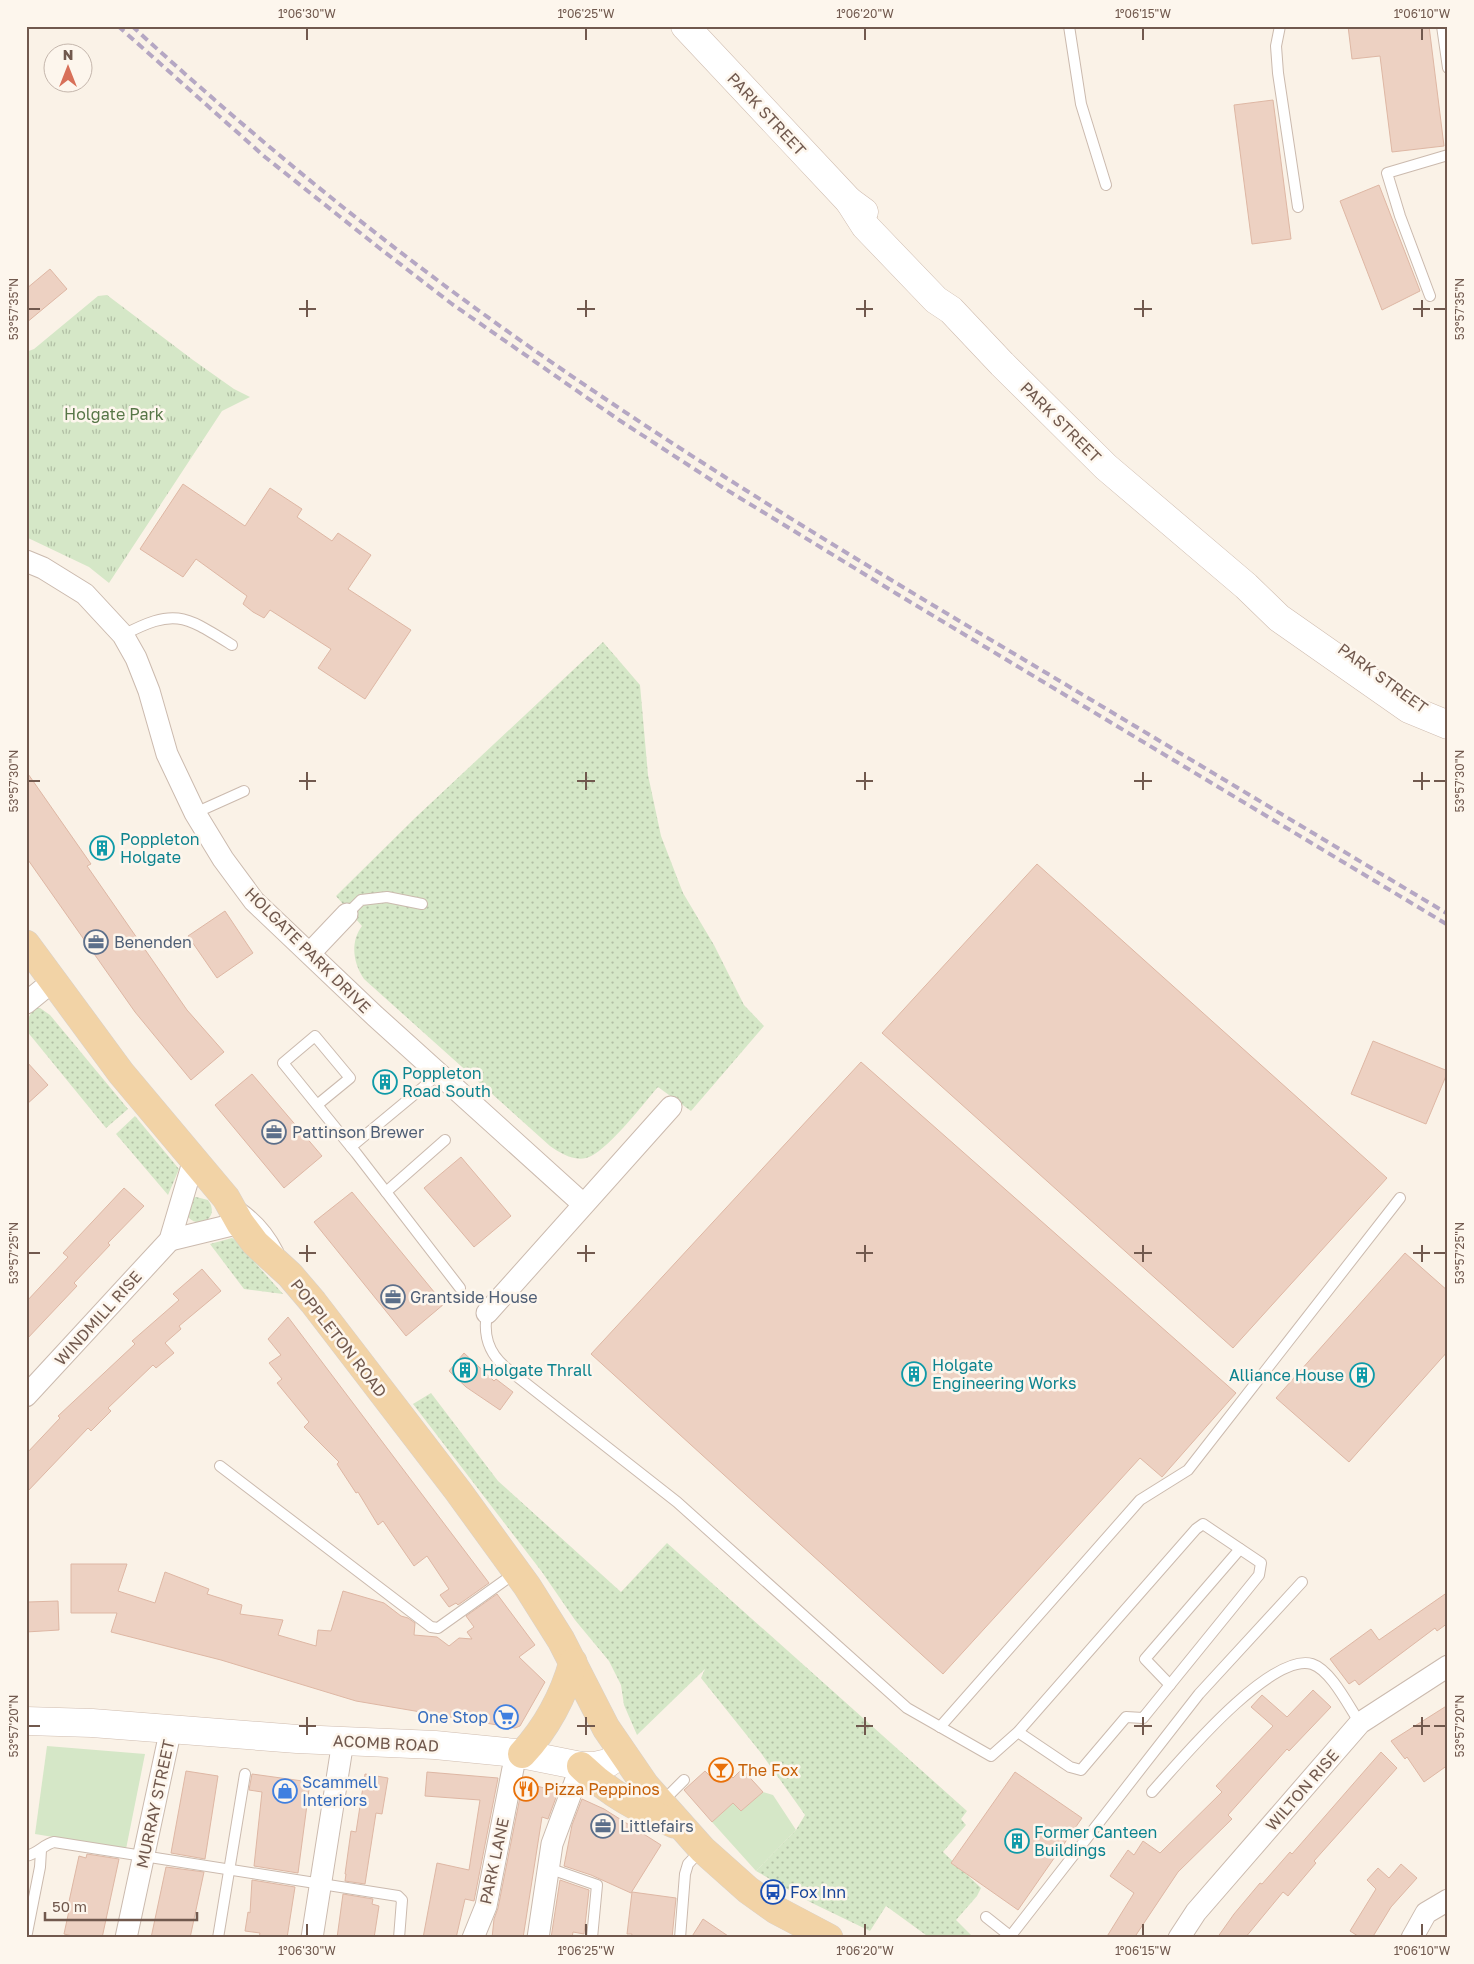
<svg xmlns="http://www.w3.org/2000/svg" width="1474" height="1964" font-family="'Golos Text',sans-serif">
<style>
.grass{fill:url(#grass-dots)}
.park{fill:url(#park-tufts)}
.garden{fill:#d5e7c7}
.building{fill:#edd1c2;stroke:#deb7a4}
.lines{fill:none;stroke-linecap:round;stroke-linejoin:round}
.lane-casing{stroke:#cbbaae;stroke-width:12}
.street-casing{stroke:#cbbaae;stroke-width:23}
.secondary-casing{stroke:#cfbcaf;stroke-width:29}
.primary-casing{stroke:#d7d1cd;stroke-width:29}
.lane{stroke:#fff;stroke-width:10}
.street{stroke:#fff;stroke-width:21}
.secondary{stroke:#fff;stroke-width:28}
.primary{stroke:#f2d3a6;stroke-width:28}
.rail{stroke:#b5a7c3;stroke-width:4;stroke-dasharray:8 5;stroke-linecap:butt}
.ticks{fill:none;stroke:#71594e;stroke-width:2}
.labels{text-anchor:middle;stroke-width:5;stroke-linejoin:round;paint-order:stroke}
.street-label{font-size:16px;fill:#71594e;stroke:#fdf6ed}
.park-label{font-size:16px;fill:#577647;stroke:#fdf6ed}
.culture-label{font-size:16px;fill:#0d838f;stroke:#fdf6ed;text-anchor:start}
.service-label{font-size:16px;fill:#4e5e75;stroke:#fdf6ed;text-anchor:start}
.shop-label{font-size:16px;fill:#366cbe;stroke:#fdf6ed;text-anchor:end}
.food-label{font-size:16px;fill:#c56008;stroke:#fdf6ed;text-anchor:start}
.transit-label{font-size:16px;fill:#164399;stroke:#fdf6ed;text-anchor:start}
.neatline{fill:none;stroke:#71594e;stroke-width:2}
.ticks-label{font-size:12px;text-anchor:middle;fill:#71594e}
</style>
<defs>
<pattern id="grass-dots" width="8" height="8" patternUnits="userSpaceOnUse" patternTransform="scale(1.25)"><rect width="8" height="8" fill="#d5e7c7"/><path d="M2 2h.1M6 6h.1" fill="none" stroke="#b1bea4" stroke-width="1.8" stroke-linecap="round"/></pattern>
<pattern id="park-tufts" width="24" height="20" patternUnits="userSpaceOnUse" patternTransform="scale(1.25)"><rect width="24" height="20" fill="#d5e7c7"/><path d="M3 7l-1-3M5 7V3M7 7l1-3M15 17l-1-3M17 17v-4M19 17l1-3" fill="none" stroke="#b1bea4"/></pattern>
</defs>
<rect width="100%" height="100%" fill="#faf2e7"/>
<g class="grass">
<path d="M603,642L640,685L648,775L661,836L683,893L714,945L744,1005L764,1026L691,1111L658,1087C643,1104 605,1154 586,1158C573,1161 560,1153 550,1146L364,979C353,963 350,942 362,926L336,896L415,818Z"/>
<polygon points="34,1008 40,1008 50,1015 128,1109 106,1128 26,1030 26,1022"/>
<polygon points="135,1116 179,1169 168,1195 116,1134"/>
<path d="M196,1197L208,1200C220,1216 201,1231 188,1217L191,1198Z"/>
<polygon points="232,1238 235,1240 283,1294 244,1289 210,1244"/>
<polygon points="431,1393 498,1481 621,1592 667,1543 967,1811 961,1819 966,1825 943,1852 981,1888 977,1896 956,1920 974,1938 930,1938 886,1906 870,1931 812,1903 756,1871 796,1830 805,1815 761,1753 701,1678 705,1669 637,1735 624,1705 621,1685 609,1661 575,1620 542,1572 413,1404"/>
</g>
<polygon class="park" points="107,295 193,360 234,389 250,397 222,411 109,583 89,567 26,537 26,352 34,349 98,296"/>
<g class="garden">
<polygon points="47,1746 145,1754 126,1849 35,1834"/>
<polygon points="763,1792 773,1795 796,1830 756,1871 712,1822 733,1803 741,1811"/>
</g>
<g class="building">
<polygon points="1348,26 1429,26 1444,146 1392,152 1380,56 1352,59"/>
<polygon points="1273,100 1291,239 1252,244 1234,105"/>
<polygon points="1379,185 1420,291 1382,310 1340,201"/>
<polygon points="50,269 67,289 26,323 26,289"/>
<polygon points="183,484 245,526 270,488 302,509 297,517 332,541 338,533 371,555 348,589 411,630 365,699 318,668 331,649 270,610 264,618 253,612 243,604 247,596 196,559 183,577 140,549"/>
<polygon points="26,771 91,864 87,866 187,1010 224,1052 191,1080 135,1012 26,857"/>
<polygon points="1037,864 1387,1178 1233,1348 882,1033"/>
<polygon points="225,911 253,953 217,978 188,936"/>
<polygon points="1373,1041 1448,1071 1426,1124 1351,1094"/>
<polygon points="26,1061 48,1085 26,1105"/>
<polygon points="861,1062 1236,1393 1162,1477 1140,1458 943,1674 591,1354"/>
<polygon points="252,1074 322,1156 284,1188 215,1105"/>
<polygon points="461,1157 511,1216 474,1247 424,1188"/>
<polygon points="124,1188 144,1206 108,1243 110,1245 74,1283 77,1286 26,1340 26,1302 68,1257 63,1253"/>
<polygon points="352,1192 444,1304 406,1336 314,1222"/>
<polygon points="1405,1253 1448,1291 1448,1351 1349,1462 1276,1398"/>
<polygon points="202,1269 221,1291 179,1326 181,1329 165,1343 174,1353 156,1368 153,1365 108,1408 111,1411 91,1431 88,1428 26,1493 26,1454 60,1418 58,1416 135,1344 132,1341 179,1300 173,1294"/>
<polygon points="288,1317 489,1583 458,1605 456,1603 449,1607 440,1595 449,1589 427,1556 414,1566 383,1521 378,1525 358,1492 356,1493 337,1464 339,1462 304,1427 309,1422 277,1383 282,1379 269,1363 281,1355 268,1339"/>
<polygon points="464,1353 494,1381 496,1379 513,1392 500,1410 466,1387 449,1371"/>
<polygon points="71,1564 127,1564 118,1591 155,1603 165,1572 209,1589 207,1594 242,1605 240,1614 283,1620 278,1635 316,1646 318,1630 331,1631 343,1591 384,1603 401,1616 408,1618 415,1623 414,1635 437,1637 449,1646 459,1638 472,1639 467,1632 474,1627 466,1616 497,1594 535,1645 519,1657 545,1682 520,1726 515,1728 356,1701 221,1660 111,1632 117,1613 71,1613"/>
<polygon points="1448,1592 1448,1623 1437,1631 1435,1628 1359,1685 1355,1680 1349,1684 1330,1659 1371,1629 1379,1640"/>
<polygon points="58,1601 59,1630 26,1632 28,1602"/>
<polygon points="1313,1690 1331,1707 1289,1751 1287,1749 1228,1815 1232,1819 1178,1872 1134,1938 1106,1938 1134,1893 1110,1876 1128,1850 1134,1855 1143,1841 1160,1853 1222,1792 1216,1786 1273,1726 1251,1707 1262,1695 1287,1717"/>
<polygon points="1448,1705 1448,1765 1424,1782 1407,1757 1405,1759 1391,1741"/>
<polygon points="1381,1752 1397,1768 1314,1861 1316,1863 1288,1896 1283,1892 1245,1938 1217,1938 1234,1914 1260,1883 1262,1884 1290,1852 1292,1854"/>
<polygon points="725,1769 733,1778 742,1769 763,1792 741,1811 733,1803 712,1822 684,1790 705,1771 713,1779"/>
<polygon points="186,1771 218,1776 205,1859 171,1853"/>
<polygon points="427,1772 498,1778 474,1901 465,1899 456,1938 423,1938 437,1863 469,1870 480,1800 425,1796"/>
<polygon points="1015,1772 1082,1818 1018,1910 951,1863"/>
<polygon points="252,1774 310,1782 298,1873 254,1866 262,1792 249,1790"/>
<polygon points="365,1774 388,1778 382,1814 376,1813 365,1884 345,1881 346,1874 345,1874 351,1831 356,1832"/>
<polygon points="523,1782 558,1792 548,1819 542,1817 523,1938 492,1938 494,1919 498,1908"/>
<polygon points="582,1799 604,1809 661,1845 631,1893 591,1875 564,1866 572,1825"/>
<polygon points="87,1854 119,1859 102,1938 81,1938 64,1934 70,1906 68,1906 79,1856 86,1858"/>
<polygon points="1401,1864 1417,1878 1391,1907 1372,1938 1361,1938 1350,1931 1376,1889 1367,1880 1378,1868 1389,1878"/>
<polygon points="166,1867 204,1872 190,1938 151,1938"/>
<polygon points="252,1880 295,1887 287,1938 259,1938 260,1933 245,1931 248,1912 250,1913"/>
<polygon points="560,1880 589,1890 584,1934 573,1932 572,1938 551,1938"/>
<polygon points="632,1892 676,1898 672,1938 631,1938 632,1934 627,1934"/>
<polygon points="343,1894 373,1899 372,1904 379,1906 374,1938 337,1938"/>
<polygon points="703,1919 731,1938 691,1938"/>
</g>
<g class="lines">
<g class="lane-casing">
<g id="lane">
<polyline points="1069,26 1081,104 1106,185"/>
<polyline points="1280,26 1276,46 1278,73 1298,207"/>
<polyline points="1442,26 1448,68"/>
<polyline points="1430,296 1400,216 1387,173 1448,155"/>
<path d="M123,635C175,608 184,615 232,645"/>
<polyline points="195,813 244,791"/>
<polyline points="347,914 361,900 387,897 422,904"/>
<polyline points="317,1105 350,1078 315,1036 283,1063 351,1147 356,1153 460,1288"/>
<polyline points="351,1147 439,1074"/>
<polyline points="386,1192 445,1140"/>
<path d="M241,1208C258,1220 269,1233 278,1251"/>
<path d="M487,1313C483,1335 488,1352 505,1367L677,1502L907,1708L991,1756L1018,1732L1196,1529L1203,1524L1261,1563L1259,1575L1143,1718L1126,1717L1081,1770L1070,1767L1018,1732"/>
<polyline points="220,1466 431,1627 438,1628 515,1573"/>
<polyline points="1170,1685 1145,1659 1240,1549"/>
<polyline points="940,1727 1140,1500 1188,1470 1400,1198"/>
<path d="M1152,1792C1179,1762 1270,1652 1312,1664C1331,1670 1349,1707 1360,1723"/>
<polyline points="661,1803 684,1780"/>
<path d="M26,1856C38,1854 44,1844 54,1842L398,1896L402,1900L399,1938"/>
<polyline points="548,1868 597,1885 592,1938"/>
<polyline points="986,1917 1010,1936"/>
<polyline points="26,1938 40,1867 41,1850"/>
<polyline points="218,1938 245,1774"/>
<polyline points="680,1938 685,1874 688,1864 701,1850"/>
<polyline points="1009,1938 1199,1694 1302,1582"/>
</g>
</g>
<g class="street-casing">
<g id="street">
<polyline points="26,561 43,568 85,594 123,635 136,658 149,691 167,754 195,813 223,859 254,901 375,1016 583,1204"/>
<polyline points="310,953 347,914"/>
<polyline points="26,1003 53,981"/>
<polyline points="170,1240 240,1223"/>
<polyline points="487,1313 671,1107"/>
<polyline points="26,1396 170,1240 194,1159"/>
<polyline points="126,1938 171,1728"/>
<polyline points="312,1938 343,1741"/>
<polyline points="473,1938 486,1906 516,1753"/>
<polyline points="538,1938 552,1844 581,1766"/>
<polyline points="1179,1938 1196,1912 1360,1723 1448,1666"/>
<polyline points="1412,1938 1426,1913 1448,1900"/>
</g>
</g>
<g class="secondary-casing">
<g id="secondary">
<polyline points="685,26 849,201 864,212"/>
<polyline points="849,201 865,226 936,300 951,310 1002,364 1106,467 1246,586 1279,618 1409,709 1448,725"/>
<polyline points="26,1721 92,1723 297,1739 435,1745 516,1753 581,1766 595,1766 608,1763 622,1753"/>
</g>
</g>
<g class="primary-casing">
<g id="primary">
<polyline points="26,944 121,1073 226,1198 240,1223 255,1243 290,1275 313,1302 458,1491 527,1586 561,1640 606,1728 645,1785 702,1849 748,1890 776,1910 829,1938"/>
<path d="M522,1754C546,1729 564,1695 573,1662"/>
<path d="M581,1766C611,1795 637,1808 674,1824"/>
</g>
</g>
<use href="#lane" class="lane"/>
<use href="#street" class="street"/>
<use href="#secondary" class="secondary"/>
<use href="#primary" class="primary"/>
<g class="rail">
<polyline points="118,26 265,157 378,247 452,304 619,420 722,487 897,594 1448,925"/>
<path d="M132,26C240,125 353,219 471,305C648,434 835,547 1023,659C1165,744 1306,829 1448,914"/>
</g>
</g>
<path class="ticks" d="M307,28V40M586,28V40M865,28V40M1143,28V40M1422,28V40M307,300V317M586,300V317M865,300V317M1143,300V317M1422,300V317M28,309H40M299,309H316M577,309H595M856,309H873M1134,309H1152M1413,309H1430M1434,309H1446M307,772V790M586,772V790M865,772V790M1143,772V790M1422,772V790M28,781H40M299,781H316M577,781H595M856,781H873M1134,781H1152M1413,781H1430M1434,781H1446M307,1245V1262M586,1245V1262M865,1245V1262M1143,1245V1262M1422,1245V1262M28,1253H40M299,1253H316M577,1253H595M856,1253H873M1134,1253H1152M1413,1253H1430M1434,1253H1446M307,1717V1735M586,1717V1735M865,1717V1735M1143,1717V1735M1422,1717V1735M28,1726H40M299,1726H316M577,1726H595M856,1726H873M1134,1726H1152M1413,1726H1430M1434,1726H1446M307,1924V1936M586,1924V1936M865,1924V1936M1143,1924V1936M1422,1924V1936"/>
<defs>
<g id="building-ring" transform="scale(1.25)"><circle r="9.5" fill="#fdf6ed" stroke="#0f9aa8" stroke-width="1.5"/><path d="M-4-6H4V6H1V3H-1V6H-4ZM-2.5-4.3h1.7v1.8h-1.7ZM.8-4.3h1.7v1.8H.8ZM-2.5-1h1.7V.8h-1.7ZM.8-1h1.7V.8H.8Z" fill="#0f9aa8"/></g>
<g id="office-ring" transform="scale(1.25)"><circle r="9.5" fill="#fdf6ed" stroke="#5c6f8a" stroke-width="1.5"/><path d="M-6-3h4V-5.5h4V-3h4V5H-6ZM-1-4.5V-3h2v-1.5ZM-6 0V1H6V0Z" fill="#5c6f8a"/></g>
<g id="supermarket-ring" transform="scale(1.25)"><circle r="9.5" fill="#fdf6ed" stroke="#3f7fe0" stroke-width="1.5"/><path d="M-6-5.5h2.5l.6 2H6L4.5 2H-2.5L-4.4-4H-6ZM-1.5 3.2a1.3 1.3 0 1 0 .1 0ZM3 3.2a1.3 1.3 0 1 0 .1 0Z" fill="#3f7fe0"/></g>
<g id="bar-ring" transform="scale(1.25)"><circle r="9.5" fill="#fdf6ed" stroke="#e8710a" stroke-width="1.5"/><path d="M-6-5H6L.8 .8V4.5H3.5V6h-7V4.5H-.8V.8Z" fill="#e8710a"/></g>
<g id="restaurant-ring" transform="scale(1.25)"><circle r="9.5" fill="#fdf6ed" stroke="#e8710a" stroke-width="1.5"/><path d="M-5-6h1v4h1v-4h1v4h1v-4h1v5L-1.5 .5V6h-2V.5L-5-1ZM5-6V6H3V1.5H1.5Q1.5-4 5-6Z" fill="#e8710a"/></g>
<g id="shop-ring" transform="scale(1.25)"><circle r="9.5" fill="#fdf6ed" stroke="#3f7fe0" stroke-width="1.5"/><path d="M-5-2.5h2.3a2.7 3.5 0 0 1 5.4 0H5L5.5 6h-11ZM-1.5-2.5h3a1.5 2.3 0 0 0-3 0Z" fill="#3f7fe0"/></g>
<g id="bus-ring" transform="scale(1.25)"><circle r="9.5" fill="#fdf6ed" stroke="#1a4fb4" stroke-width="1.5"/><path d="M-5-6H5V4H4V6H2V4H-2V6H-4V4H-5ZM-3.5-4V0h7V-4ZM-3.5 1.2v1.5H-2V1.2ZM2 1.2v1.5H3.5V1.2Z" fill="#1a4fb4"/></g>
</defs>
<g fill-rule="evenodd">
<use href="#building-ring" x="102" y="848"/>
<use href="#office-ring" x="96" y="942"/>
<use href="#building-ring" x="385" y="1082"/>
<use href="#office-ring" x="274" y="1132"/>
<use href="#office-ring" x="393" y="1297"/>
<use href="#building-ring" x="465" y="1370"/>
<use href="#building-ring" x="914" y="1374"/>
<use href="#building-ring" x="1362" y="1375"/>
<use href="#supermarket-ring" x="506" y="1717"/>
<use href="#bar-ring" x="721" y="1770"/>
<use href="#restaurant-ring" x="526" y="1789"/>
<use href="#shop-ring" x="285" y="1791"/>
<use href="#office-ring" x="603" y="1826"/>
<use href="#building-ring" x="1017" y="1841"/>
<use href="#bus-ring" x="773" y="1892"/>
</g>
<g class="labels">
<g class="street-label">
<text transform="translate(767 114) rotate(47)" y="6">PARK STREET</text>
<text transform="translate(1061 422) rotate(45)" y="6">PARK STREET</text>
<text transform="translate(1383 678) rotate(36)" y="6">PARK STREET</text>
<text transform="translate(308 950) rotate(45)" y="6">HOLGATE PARK DRIVE</text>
<text transform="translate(98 1318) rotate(-48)" y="6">WINDMILL RISE</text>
<text transform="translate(339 1338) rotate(52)" y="6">POPPLETON ROAD</text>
<text transform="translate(386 1743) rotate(3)" y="6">ACOMB ROAD</text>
<text transform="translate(1302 1790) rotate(-49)" y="6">WILTON RISE</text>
<text transform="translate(155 1804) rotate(-78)" y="6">MURRAY STREET</text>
<text transform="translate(494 1861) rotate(-78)" y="6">PARK LANE</text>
</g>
<g class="park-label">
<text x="114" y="420">Holgate Park</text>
</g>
<g class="culture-label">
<text x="120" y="845">Poppleton<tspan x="120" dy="18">Holgate</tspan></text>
<text x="402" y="1079">Poppleton<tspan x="402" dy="18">Road South</tspan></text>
<text x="932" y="1371">Holgate<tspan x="932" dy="18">Engineering Works</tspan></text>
<text x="482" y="1376">Holgate Thrall</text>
<text x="1344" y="1381" text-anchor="end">Alliance House</text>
<text x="1034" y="1838">Former Canteen<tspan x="1034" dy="18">Buildings</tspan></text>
</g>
<g class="service-label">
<text x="114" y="948">Benenden</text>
<text x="292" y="1138">Pattinson Brewer</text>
<text x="410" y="1303">Grantside House</text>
<text x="620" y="1832">Littlefairs</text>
</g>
<g class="shop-label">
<text x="488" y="1723">One Stop</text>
<text x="302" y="1788" text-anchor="start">Scammell<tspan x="302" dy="18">Interiors</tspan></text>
</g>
<g class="food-label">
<text x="738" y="1776">The Fox</text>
<text x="544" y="1795">Pizza Peppinos</text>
</g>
<g class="transit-label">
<text x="790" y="1898">Fox Inn</text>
</g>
</g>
<rect width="1474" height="1964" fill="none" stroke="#fdf6ed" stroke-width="55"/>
<g transform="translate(68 68)"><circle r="24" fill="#fdf6ed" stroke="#c5b7ad"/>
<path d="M0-4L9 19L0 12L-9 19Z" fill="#d87059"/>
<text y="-8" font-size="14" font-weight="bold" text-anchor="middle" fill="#71594e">N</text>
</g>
<path d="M45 1912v8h152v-8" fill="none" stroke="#71594e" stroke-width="2.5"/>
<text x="52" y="1912" font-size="15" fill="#71594e" stroke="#fdf6ed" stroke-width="4" paint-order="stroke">50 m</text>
<rect x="28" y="28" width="1418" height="1908" class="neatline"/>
<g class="ticks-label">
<text x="307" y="18">1°06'30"W</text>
<text x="586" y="18">1°06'25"W</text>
<text x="865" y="18">1°06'20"W</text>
<text x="1143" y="18">1°06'15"W</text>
<text x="1422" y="18">1°06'10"W</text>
<text transform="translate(14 309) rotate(-90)" y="4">53°57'35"N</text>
<text transform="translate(1460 309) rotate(-90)" y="4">53°57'35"N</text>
<text transform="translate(14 781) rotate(-90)" y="4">53°57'30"N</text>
<text transform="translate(1460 781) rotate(-90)" y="4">53°57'30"N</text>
<text transform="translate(14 1253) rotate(-90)" y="4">53°57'25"N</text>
<text transform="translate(1460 1253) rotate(-90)" y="4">53°57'25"N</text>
<text transform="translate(14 1726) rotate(-90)" y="4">53°57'20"N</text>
<text transform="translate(1460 1726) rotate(-90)" y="4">53°57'20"N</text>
<text x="307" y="1955">1°06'30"W</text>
<text x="586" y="1955">1°06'25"W</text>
<text x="865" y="1955">1°06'20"W</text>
<text x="1143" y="1955">1°06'15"W</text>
<text x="1422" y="1955">1°06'10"W</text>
</g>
</svg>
